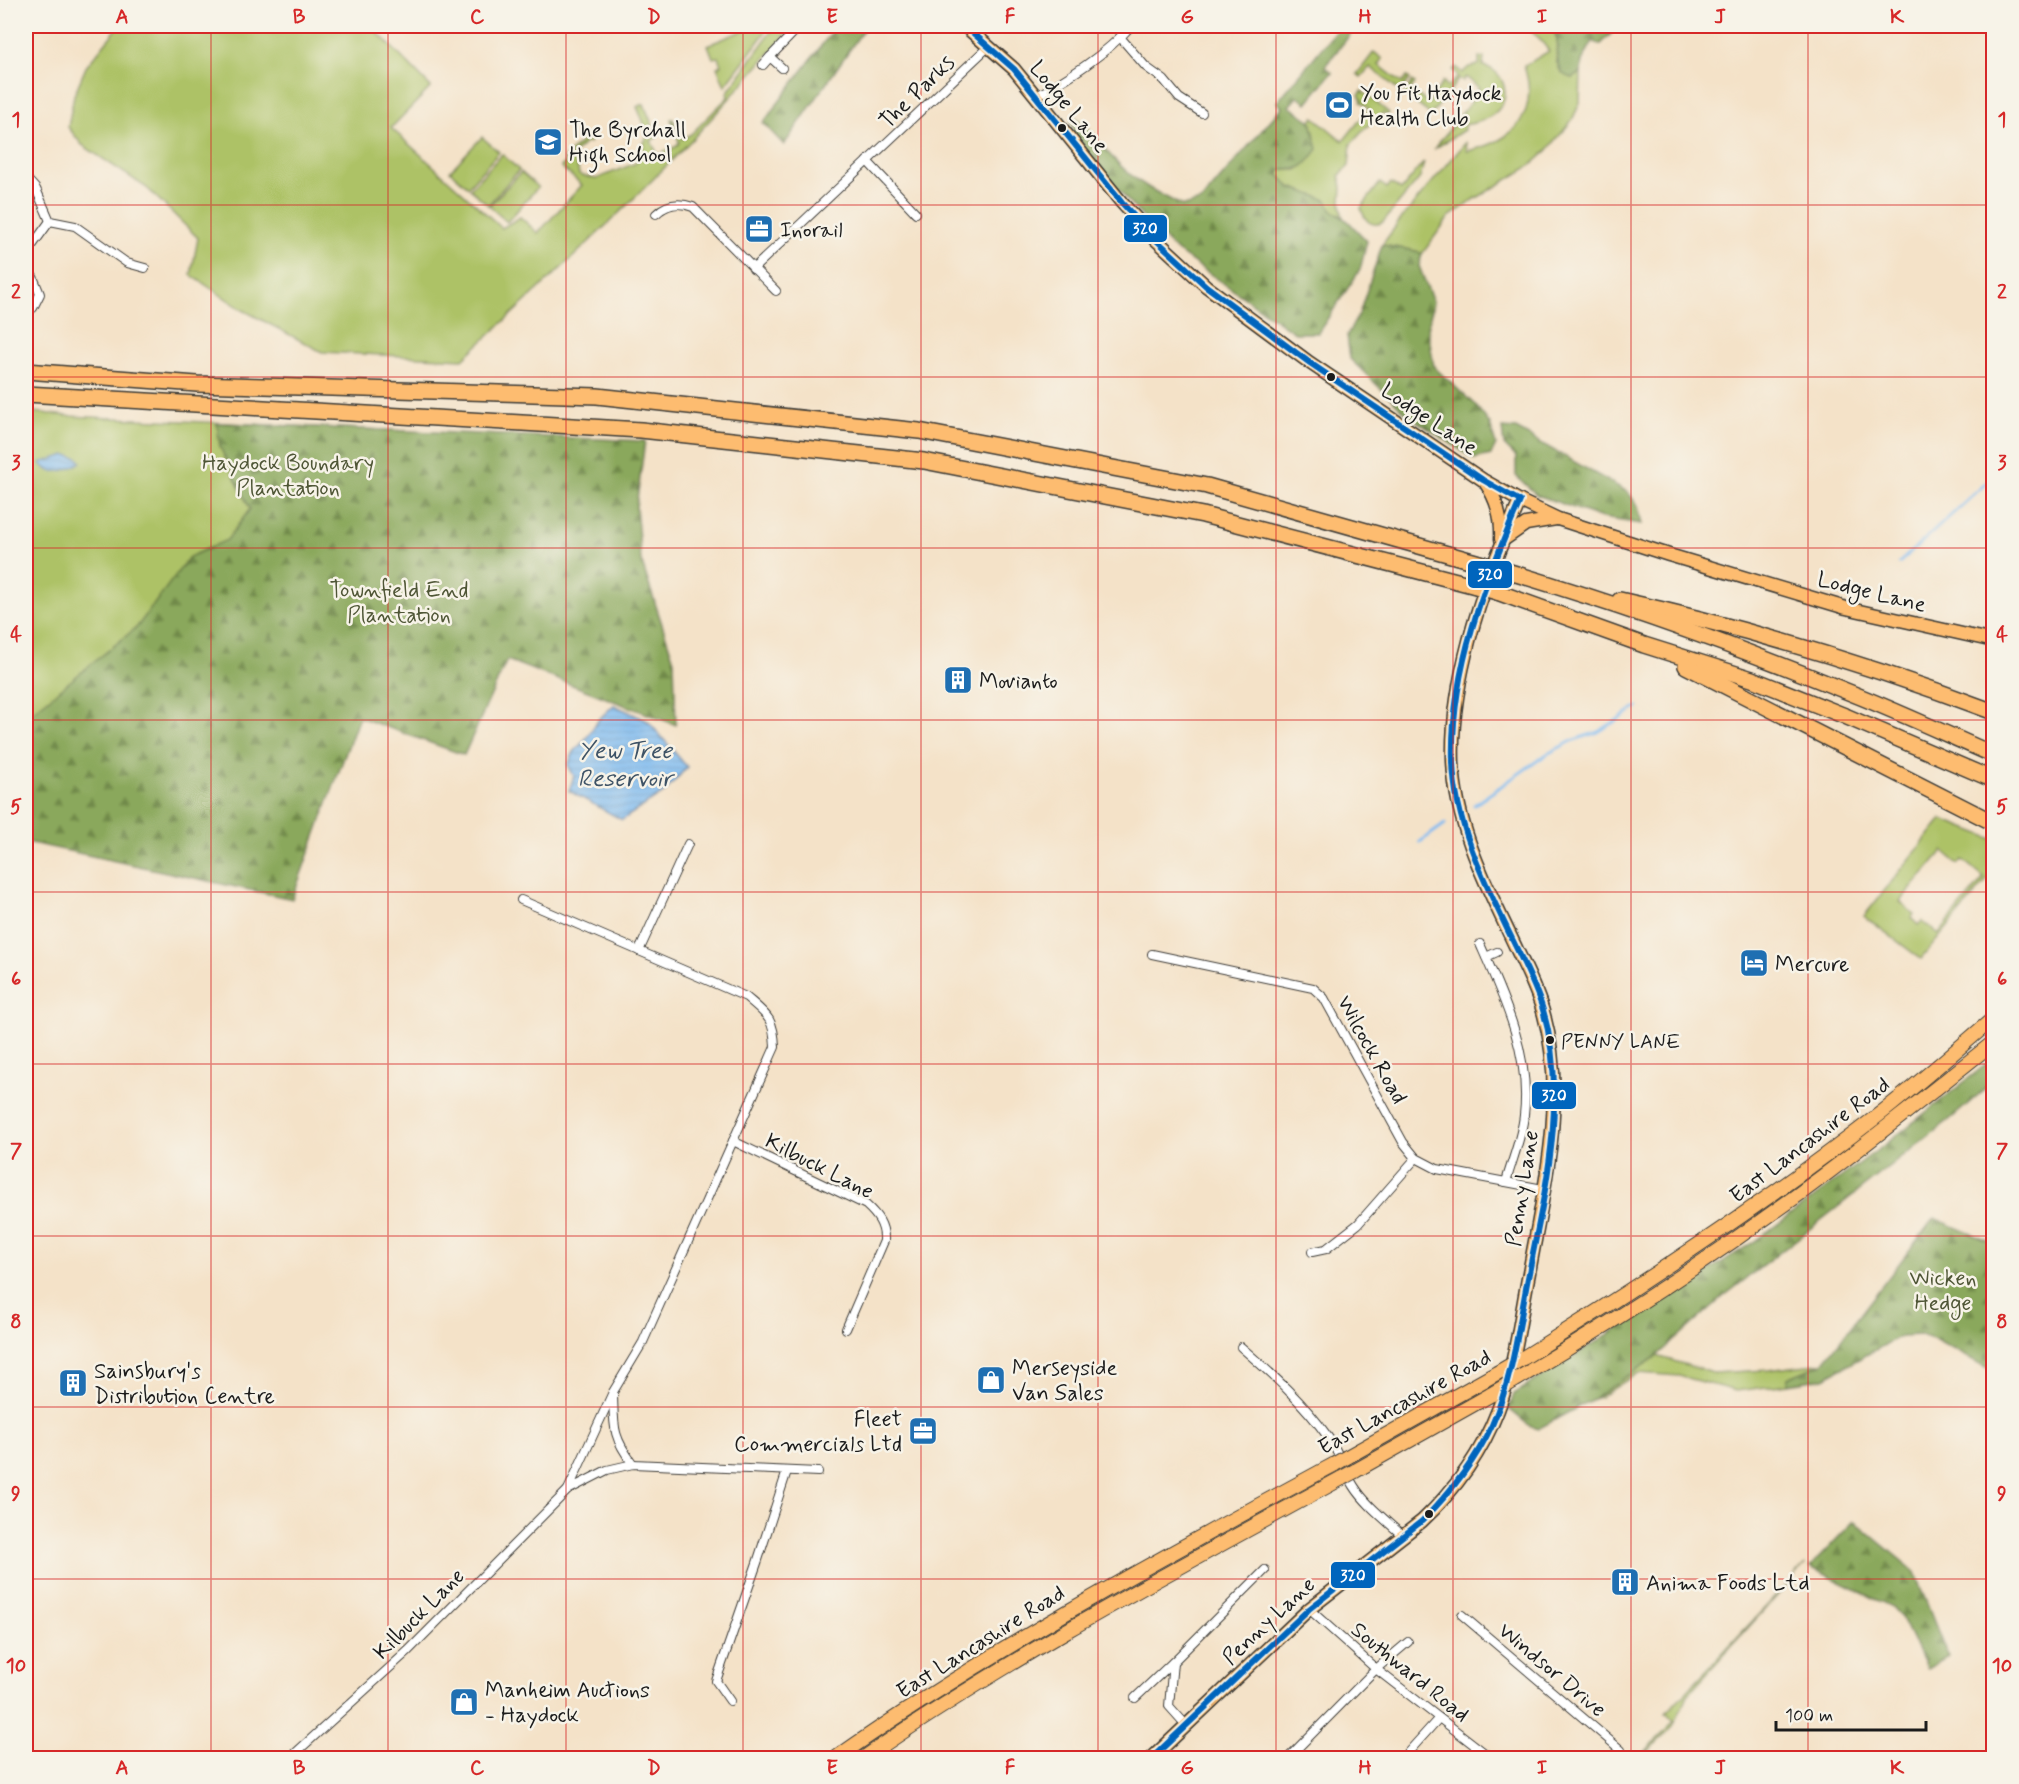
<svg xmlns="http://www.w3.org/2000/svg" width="2019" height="1784" font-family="Mynerve,sans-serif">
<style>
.grass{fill:#adc266;stroke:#646f41;stroke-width:1.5;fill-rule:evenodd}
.forest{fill:url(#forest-firs);stroke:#53623c;stroke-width:1.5}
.water{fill:url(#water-rules);stroke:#4c6b86;stroke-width:1.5}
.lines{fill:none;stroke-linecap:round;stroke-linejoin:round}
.stream{stroke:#7dbaf0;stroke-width:3}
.minor-casing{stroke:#3c3a36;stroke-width:10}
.primary-casing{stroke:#3c3a36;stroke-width:15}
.trunk-casing{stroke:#3c3a36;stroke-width:16}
.motorway-casing{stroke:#3c3a36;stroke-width:18}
.minor{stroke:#fff;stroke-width:8}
.primary{stroke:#fdbc6f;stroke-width:12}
.trunk{stroke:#fdbc6f;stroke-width:14}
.motorway{stroke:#fdbc6f;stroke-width:15}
.trunk-bridge-casing{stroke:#3c3a36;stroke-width:16;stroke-linecap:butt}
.motorway-bridge-casing{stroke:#3c3a36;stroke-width:18;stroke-linecap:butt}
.trunk-bridge{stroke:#fdbc6f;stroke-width:14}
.motorway-bridge{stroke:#fdbc6f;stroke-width:15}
.bus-1-casing{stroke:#f7f3e8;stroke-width:10}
.bus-1{stroke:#0065bd;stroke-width:6}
.grid{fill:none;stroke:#d62828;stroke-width:1.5;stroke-opacity:0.55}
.bus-dot{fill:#1c1c1c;stroke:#f7f3e8;stroke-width:2}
.labels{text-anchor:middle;stroke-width:5;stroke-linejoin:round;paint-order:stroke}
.bus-label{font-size:20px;fill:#1c1c1c;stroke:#f7f3e8;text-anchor:start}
.street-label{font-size:22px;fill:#1c1c1c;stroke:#f7f3e8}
.poi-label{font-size:22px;fill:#1c1c1c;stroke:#f7f3e8;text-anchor:start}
.park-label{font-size:22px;fill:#4f5636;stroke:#f7f3e8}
.water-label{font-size:24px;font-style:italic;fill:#3e5366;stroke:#f7f3e8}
.line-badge{stroke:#f7f3e8;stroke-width:2}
.badge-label{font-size:16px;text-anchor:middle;font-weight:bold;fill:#fff}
.neatline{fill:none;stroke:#d62828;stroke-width:2}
.grid-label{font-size:20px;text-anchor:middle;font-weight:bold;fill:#d62828}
</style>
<defs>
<pattern id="forest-firs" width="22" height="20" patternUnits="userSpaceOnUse" patternTransform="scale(1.5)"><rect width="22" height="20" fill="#8aa85b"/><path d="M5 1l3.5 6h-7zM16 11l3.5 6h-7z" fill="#70884a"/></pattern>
<pattern id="water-rules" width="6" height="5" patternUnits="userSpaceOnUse" patternTransform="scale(1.5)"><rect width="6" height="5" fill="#7dbaf0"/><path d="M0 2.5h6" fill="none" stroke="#6b9fcd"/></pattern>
</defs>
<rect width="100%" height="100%" fill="#f7f3e8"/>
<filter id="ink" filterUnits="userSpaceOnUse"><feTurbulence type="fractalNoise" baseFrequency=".0167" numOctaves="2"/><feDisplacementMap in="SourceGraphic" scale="12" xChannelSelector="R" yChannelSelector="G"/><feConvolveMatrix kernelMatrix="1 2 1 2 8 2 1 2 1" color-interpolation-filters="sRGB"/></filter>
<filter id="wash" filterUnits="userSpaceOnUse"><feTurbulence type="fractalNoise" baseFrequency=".008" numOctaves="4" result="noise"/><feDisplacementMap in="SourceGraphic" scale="24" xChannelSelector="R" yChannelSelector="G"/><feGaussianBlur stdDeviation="1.35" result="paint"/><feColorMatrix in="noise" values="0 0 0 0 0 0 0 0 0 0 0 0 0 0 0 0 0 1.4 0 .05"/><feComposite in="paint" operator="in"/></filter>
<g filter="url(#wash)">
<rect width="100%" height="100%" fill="#f4e2c8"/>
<g class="grass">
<path d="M119,26H371L431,87L391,128L502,228L520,217L538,233L582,185L561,167L565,163V157L584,139L590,138L589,143H585L571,156L578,168L579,175L596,179L636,163L648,133L637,107L644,104L657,137L651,141L658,155L677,146L679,142L671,119H673L682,139L691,134L728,97L727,93L775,26H793C756,69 718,113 678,154C609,225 536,292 463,359L322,352L243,310L191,275L198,238L147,188L82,145L68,127L74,95L86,67Z"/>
<polygon points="754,26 768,26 764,34 725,86 717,67 721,65 718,57 713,58 708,45"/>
<path d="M1524,26H1551L1557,39L1556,62L1571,78L1581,73L1580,103L1572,120L1547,151L1530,166L1475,199L1449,217L1422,254L1416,251L1382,245L1401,219L1466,142L1467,151C1513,142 1540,115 1524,66L1549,51L1539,38Z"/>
<polygon points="1374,52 1383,59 1379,65 1402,83 1407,77 1410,79 1400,91 1370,67 1361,77 1357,74"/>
<path d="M1479,57L1484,58L1483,66C1503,70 1512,94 1498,110C1489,120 1476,123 1464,125V130L1434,149L1477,94L1476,93L1479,88L1466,77L1463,81L1459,79L1431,115L1404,94L1412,81L1415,83L1410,90L1429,103L1443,81L1448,87L1458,77L1453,70L1456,67L1462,73L1469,67L1479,65Z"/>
<path d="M1362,91L1389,113L1387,116L1383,113L1378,119L1375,118L1351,144L1349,166L1339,176C1346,190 1337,200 1343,217L1331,210L1326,200L1290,187L1278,175L1281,170H1297L1317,149L1311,121L1314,117L1343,141L1369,109L1361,102L1362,100L1359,95Z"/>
<polygon points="482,137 499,152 468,187 450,171"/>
<polygon points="502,154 519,170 488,205 470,189"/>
<path d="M1424,162L1420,178L1383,222C1371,229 1364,219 1361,208L1380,183L1387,188L1391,183L1401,190Z"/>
<polygon points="521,172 538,187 507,222 489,206"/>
<polygon points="26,411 67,416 406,431 26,780"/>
<path d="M1942,819L1993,839V873L1921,959L1864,916ZM1943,851L1958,864L1963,860L1984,878L1938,934L1922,921L1918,925L1911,918L1914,914L1900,902Z"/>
<polygon points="1657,1356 1713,1373 1768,1370 1823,1363 1788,1378 1788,1384 1736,1391 1679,1376 1638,1373 1600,1397 1593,1399"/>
<polygon points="1805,1565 1687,1695 1673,1727 1646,1753 1645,1758 1639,1758 1674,1722 1666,1713"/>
</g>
<g class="forest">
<polygon points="836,26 866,26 784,145 763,123"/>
<path d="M1340,26H1357L1325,66L1332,72L1307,103L1298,96L1289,106L1311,121L1318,149C1305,167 1303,170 1281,170L1278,174L1290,187L1327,200L1331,210L1348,221L1367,241L1360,270L1318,333H1295L1174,249L1136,210L1077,142L1071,120L1076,118C1094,131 1099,144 1114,159C1135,182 1157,193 1183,206L1201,201L1282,107L1277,102Z"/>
<path d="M1551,26H1607L1612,33L1600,45L1593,41L1582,61L1581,73L1572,78C1551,73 1560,55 1557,40C1557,35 1553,30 1551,26Z"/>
<polygon points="1382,245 1416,251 1422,254 1419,266 1433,302 1428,329 1434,367 1476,406 1490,424 1496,445 1491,455 1474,459 1409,416 1350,359 1347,335 1359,314"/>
<polygon points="217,423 645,441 636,507 641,560 674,661 676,725 507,660 464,755 359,717 292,899 26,842 26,717 137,627 189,557 227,540 250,509 220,447"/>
<polygon points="1502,428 1516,429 1628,492 1638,506 1642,524 1602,518 1537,495 1516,476 1516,457 1504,445"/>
<polygon points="1993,1059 1993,1082 1953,1117 1724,1296 1657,1356 1593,1399 1538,1429 1531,1427 1509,1409 1514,1394 1752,1243 1887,1143"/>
<polygon points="1934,1218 1993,1243 1993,1371 1936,1340 1920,1335 1901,1336 1824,1378 1788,1384 1788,1378 1823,1363"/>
<polygon points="1854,1521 1914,1571 1948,1657 1927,1669 1902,1618 1892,1607 1810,1567"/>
</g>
<g class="water">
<path d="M66,455L78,458L81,462C73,468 57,474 48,470C44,468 43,465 40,463Z"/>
<polygon points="614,705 648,721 687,767 665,792 622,820 569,791 574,776 568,765 574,752 587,737 599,719"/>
</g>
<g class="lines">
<g class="stream">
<polyline points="1899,563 1994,476"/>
<polyline points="1474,805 1547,754 1574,740 1598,732 1638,707"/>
<polyline points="1420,842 1445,824"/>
</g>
</g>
</g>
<g filter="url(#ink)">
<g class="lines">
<g class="minor-casing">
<g id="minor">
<polyline points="1120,37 1146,67 1164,80 1179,98 1202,113"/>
<polyline points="770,57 800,26"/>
<polyline points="763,65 770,57 782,68"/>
<path d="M1037,96C1071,76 1105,55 1131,26"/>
<polyline points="867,161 916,213"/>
<polyline points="26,178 36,189 50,221 75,226 127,263 145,268"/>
<path d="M656,214C667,203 679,202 693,207L776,291"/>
<polyline points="26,254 50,221"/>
<polyline points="26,269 33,277 40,294 33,308"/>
<polyline points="753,269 989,46"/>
<path d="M521,900L746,997C767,1015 774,1018 775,1047L643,1342L613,1392L568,1490"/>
<path d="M1480,944C1504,998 1531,1055 1524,1115C1522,1137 1512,1160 1506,1182"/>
<polyline points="639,951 688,844"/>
<polyline points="1152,954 1313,988 1324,998 1403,1142 1416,1158 1437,1169 1543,1189"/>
<polyline points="1486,957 1497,952"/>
<path d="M733,1141L866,1205C877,1215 885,1225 884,1241L846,1329"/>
<polyline points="1312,1252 1326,1249 1358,1224 1416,1158"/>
<path d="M1241,1347C1272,1374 1304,1403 1328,1437C1339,1452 1344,1470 1354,1486C1366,1505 1386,1520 1403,1536"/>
<path d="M613,1393C614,1427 612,1436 633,1464"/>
<polyline points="1309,1609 1376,1669 1491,1758"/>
<polyline points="1462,1615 1621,1750 1615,1758"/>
<polyline points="1173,1662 1265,1570"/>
<polyline points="1135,1698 1173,1662 1169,1706 1186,1725"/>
<polyline points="730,1701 716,1681 757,1563 787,1471"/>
<polyline points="290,1758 408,1651 568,1490 607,1470 633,1464 818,1472"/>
<polyline points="1288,1758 1376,1669 1408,1642"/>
<polyline points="1403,1758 1439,1718"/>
</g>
</g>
<g class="primary-casing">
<g id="primary">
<polyline points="965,26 1014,69 1122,203 1153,237 1206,286 1310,363 1483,480 1520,501 1558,519 1669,555 1846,608 1994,641"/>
<path d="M1485,482C1497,500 1502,517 1501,539"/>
<polyline points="1506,538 1526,524 1556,519"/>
<path d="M1152,1758L1309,1609L1422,1521C1455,1490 1482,1452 1498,1410C1515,1365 1520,1319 1529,1273C1544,1189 1567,1099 1544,1015C1538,992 1527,971 1517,950C1489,890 1456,830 1453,762C1450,678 1486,577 1520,501"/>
</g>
</g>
<g class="trunk-casing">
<g id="trunk">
<path d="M1523,1358C1644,1283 1763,1205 1876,1117C1916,1086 1955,1051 1994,1018"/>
<path d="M1517,1379C1610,1324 1701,1265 1788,1202C1859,1151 1926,1096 1994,1042"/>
<polyline points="1347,1457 1497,1373"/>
<polyline points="1355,1471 1492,1394"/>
<path d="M836,1758C995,1647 1165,1556 1335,1464"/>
<path d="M864,1758C1016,1653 1180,1567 1342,1478"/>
</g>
</g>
<g class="motorway-casing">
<g id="motorway">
<polyline points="26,371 197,384 597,396 919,431 1207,486 1483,564"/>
<polyline points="26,394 641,430 924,461 1203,515 1476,586"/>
<path d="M1503,570C1621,605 1738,647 1851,693C1899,712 1946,734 1994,755"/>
<polyline points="1497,592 1644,645 1752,679 1845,716 1994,780"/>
<path d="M1620,600C1747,628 1872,666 1994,712"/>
<polyline points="1686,666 1994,823"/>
</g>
</g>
<use href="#minor" class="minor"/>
<use href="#primary" class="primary"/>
<use href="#trunk" class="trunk"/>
<use href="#motorway" class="motorway"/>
<g class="trunk-bridge-casing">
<g id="trunk-bridge">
<polyline points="1497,1373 1523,1358"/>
<polyline points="1492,1394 1517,1379"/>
<polyline points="1335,1464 1347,1457"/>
<polyline points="1342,1478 1355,1471"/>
</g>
</g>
<g class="motorway-bridge-casing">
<g id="motorway-bridge">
<polyline points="1483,564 1503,570"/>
<polyline points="1476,586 1497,592"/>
</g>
</g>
<use href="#trunk-bridge" class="trunk-bridge"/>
<use href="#motorway-bridge" class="motorway-bridge"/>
<g class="bus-1-casing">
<path id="bus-1" d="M965,26L1014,69L1122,203L1153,237L1206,286L1310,363L1483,480L1520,501C1485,582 1450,671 1453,762C1455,827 1487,887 1515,945C1525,966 1536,987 1543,1010C1569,1099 1544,1195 1527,1283C1518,1331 1512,1380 1492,1425C1475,1462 1450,1493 1422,1521L1309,1609L1152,1758"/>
</g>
<use href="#bus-1" class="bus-1"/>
</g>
</g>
<path class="grid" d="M211,26V1758M388,26V1758M566,26V1758M743,26V1758M921,26V1758M1098,26V1758M1276,26V1758M1453,26V1758M1631,26V1758M1808,26V1758M26,205H1994M26,377H1994M26,548H1994M26,720H1994M26,892H1994M26,1064H1994M26,1236H1994M26,1407H1994M26,1579H1994"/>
<defs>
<g id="stadium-square" transform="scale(1.5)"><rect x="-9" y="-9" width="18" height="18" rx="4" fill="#1f6fb2" stroke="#f7f3e8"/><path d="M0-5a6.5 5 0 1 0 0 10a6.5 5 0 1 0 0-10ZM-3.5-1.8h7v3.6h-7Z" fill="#fff"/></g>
<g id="school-square" transform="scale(1.5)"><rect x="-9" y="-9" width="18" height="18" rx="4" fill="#1f6fb2" stroke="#f7f3e8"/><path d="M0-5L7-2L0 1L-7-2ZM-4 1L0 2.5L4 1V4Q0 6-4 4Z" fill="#fff"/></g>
<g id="office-square" transform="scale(1.5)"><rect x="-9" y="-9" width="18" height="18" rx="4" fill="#1f6fb2" stroke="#f7f3e8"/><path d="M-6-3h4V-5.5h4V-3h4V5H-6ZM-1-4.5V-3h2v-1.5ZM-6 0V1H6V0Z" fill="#fff"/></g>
<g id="building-square" transform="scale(1.5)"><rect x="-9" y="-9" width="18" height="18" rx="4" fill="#1f6fb2" stroke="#f7f3e8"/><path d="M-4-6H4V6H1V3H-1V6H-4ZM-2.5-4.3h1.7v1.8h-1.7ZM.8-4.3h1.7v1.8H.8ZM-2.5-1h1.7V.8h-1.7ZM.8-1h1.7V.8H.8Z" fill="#fff"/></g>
<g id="hotel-square" transform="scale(1.5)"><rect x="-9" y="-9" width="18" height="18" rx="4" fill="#1f6fb2" stroke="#f7f3e8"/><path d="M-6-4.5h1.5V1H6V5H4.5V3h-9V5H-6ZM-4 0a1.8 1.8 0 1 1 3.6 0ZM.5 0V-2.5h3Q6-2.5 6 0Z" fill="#fff"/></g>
<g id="shop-square" transform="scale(1.5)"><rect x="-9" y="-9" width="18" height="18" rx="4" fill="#1f6fb2" stroke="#f7f3e8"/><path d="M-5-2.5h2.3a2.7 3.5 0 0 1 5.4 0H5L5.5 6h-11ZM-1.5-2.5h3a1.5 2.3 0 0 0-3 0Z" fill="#fff"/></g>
</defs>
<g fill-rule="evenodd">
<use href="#stadium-square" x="1339" y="105"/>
<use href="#school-square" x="548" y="142"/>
<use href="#office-square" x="759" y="229"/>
<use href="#building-square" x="958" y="680"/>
<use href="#hotel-square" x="1754" y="963"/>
<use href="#shop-square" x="991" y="1380"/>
<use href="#building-square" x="73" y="1383"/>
<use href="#office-square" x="923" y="1431"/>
<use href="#building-square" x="1625" y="1582"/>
<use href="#shop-square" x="464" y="1702"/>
</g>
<g class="bus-dot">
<circle cx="1062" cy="128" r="5"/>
<circle cx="1331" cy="377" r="5"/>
<circle cx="1550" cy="1040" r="5"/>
<circle cx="1429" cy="1514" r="5"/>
</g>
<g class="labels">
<g class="bus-label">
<text x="1561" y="1048">PENNY LANE</text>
</g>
<g class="street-label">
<text transform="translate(916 91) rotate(-44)" y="8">The Parks</text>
<text transform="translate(1070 106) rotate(51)" y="8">Lodge Lane</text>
<text transform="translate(1430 418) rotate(34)" y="8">Lodge Lane</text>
<text transform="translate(1872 591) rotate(14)" y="8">Lodge Lane</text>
<text transform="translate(1373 1049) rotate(61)" y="8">Wilcock Road</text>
<text transform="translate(1809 1139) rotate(-37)" y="8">East Lancashire Road</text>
<text transform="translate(820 1165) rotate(27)" y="8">Kilbuck Lane</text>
<text transform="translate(1521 1188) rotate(-81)" y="8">Penny Lane</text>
<text transform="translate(1404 1401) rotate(-29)" y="8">East Lancashire Road</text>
<text transform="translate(418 1613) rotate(-45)" y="8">Kilbuck Lane</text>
<text transform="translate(1268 1620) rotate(-43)" y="8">Penny Lane</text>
<text transform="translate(980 1641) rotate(-32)" y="8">East Lancashire Road</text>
<text transform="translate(1553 1669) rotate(40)" y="8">Windsor Drive</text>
<text transform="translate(1411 1671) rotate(39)" y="8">Southward Road</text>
</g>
<g class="poi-label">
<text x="1360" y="100">You Fit Haydock<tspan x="1360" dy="25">Health Club</tspan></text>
<text x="569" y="137">The Byrchall<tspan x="569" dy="25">High School</tspan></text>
<text x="780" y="237">Inorail</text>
<text x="979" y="688">Movianto</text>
<text x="1775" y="971">Mercure</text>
<text x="1012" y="1375">Merseyside<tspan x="1012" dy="25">Van Sales</tspan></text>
<text x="94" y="1378">Sainsbury's<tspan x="94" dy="25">Distribution Centre</tspan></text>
<text x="902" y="1426" text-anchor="end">Fleet<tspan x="902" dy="25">Commercials Ltd</tspan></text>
<text x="1646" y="1590">Anima Foods Ltd</text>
<text x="485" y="1697">Manheim Auctions<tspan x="485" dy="25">- Haydock</tspan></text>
</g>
<g class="park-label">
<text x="288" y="470">Haydock Boundary<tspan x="288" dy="25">Plantation</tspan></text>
<text x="399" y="597">Townfield End<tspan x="399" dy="25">Plantation</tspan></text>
<text x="1943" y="1285">Wicken<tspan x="1943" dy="25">Hedge</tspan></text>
</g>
<g class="water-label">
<text x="625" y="758">Yew Tree<tspan x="625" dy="28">Reservoir</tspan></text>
</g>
</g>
<g class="line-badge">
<rect x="1123" y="214" width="45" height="29" rx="6" fill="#0065bd"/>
<rect x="1467" y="560" width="46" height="29" rx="6" fill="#0065bd"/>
<rect x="1531" y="1081" width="46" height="29" rx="6" fill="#0065bd"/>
<rect x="1330" y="1561" width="46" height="28" rx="6" fill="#0065bd"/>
</g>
<g class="badge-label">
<text x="1145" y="234">320</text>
<text x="1490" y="580">320</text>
<text x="1554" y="1101">320</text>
<text x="1353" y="1581">320</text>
</g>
<rect width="2019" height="1784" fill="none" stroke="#f7f3e8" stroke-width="66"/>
<path d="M1776 1721v9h150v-9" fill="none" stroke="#1c1c1c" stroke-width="3"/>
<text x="1785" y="1721" font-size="18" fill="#1c1c1c" stroke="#f7f3e8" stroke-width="4.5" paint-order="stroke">100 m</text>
<rect x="33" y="33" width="1953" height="1718" class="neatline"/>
<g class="grid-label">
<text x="122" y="23">A</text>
<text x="299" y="23">B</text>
<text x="477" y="23">C</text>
<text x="654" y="23">D</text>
<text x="832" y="23">E</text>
<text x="1010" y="23">F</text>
<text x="1187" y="23">G</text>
<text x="1365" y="23">H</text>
<text x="1542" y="23">I</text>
<text x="1720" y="23">J</text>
<text x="1897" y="23">K</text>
<text x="16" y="126">1</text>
<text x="2002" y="126">1</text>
<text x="16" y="298">2</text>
<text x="2002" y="298">2</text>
<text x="16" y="469">3</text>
<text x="2002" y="469">3</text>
<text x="16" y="641">4</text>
<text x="2002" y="641">4</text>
<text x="16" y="813">5</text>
<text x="2002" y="813">5</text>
<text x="16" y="985">6</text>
<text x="2002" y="985">6</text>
<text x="16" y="1157">7</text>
<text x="2002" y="1157">7</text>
<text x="16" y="1328">8</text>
<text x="2002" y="1328">8</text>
<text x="16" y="1500">9</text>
<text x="2002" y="1500">9</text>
<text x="16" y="1672">10</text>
<text x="2002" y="1672">10</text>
<text x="122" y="1774">A</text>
<text x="299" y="1774">B</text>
<text x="477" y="1774">C</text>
<text x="654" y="1774">D</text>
<text x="832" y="1774">E</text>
<text x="1010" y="1774">F</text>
<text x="1187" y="1774">G</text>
<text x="1365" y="1774">H</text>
<text x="1542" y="1774">I</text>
<text x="1720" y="1774">J</text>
<text x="1897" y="1774">K</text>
</g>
</svg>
